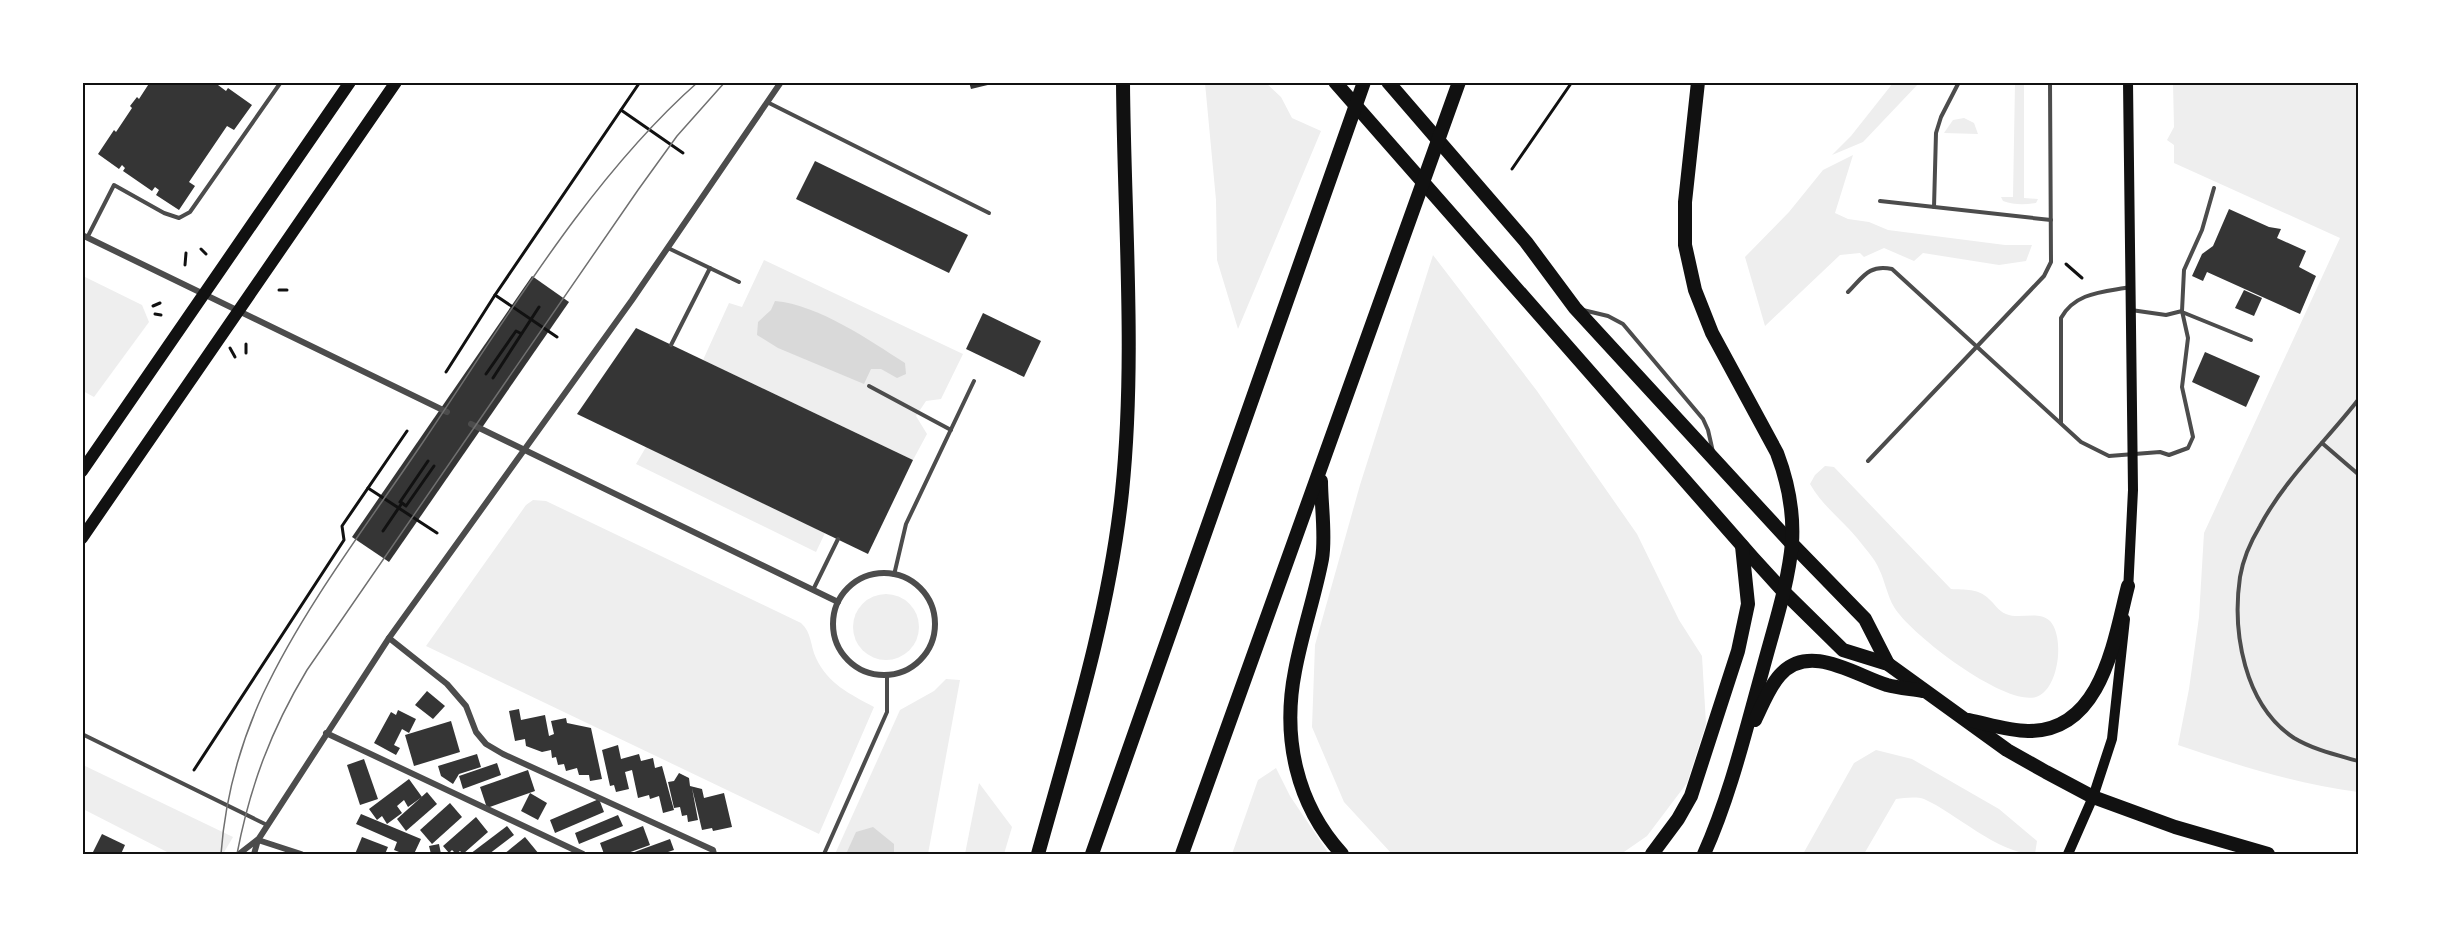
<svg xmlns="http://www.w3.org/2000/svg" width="2441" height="937" font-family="Jost,sans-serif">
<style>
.green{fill:#eee}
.water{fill:#d9d9d9}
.building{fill:#353535}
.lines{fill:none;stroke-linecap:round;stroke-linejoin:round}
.path{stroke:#111;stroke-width:3}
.service{stroke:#4c4c4c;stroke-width:4}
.minor{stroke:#4c4c4c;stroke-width:6}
.secondary{stroke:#111;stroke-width:10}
.primary{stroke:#111;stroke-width:12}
.trunk{stroke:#111;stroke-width:14}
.motorway{stroke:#111;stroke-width:14}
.tram{stroke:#707070;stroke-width:1.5}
.neatline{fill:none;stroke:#111;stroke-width:2}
</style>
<rect width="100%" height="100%" fill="#fff"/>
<g class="green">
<polygon points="1205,83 1266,83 1281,97 1292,118 1321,131 1238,329 1217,260 1216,200"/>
<polygon points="1893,83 1919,83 1863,142 1832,155 1851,136"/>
<path d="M2015,83H2024V198L2038,199L2036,203C2024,205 2014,205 2003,201L2001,197H2013Z"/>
<path d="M2173,83H2358V792C2296,784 2237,765 2178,745L2189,689L2199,617L2204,533L2340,238L2174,163V145L2167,140L2174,127Z"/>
<polygon points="1964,118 1974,123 1978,134 1944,133 1953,120"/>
<polygon points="1853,155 1835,213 1848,219 1869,222 1888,230 2005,245 2032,245 2026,261 1999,265 1923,253 1914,261 1884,248 1864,257 1860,253 1840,255 1765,326 1745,257 1789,212 1823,170"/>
<polygon points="1433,255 1537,391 1637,534 1679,620 1702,656 1706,724 1687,783 1647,836 1621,854 1392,854 1344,802 1312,727 1315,645 1360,485"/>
<polygon points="764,260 963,354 941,399 926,401 916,416 927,434 913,460 703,360 729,303 742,307"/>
<polygon points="83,276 142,305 149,322 94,397 83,391"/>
<polygon points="646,447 825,533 816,552 636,464"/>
<path d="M1825,466L1834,467L1951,589C1965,590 1978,588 1989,599C1995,604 1998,611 2006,614C2020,620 2038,610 2050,621C2065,637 2059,690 2036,697C2004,706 1910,634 1894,607C1887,595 1885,581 1879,569C1875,559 1867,551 1861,543C1845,522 1823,507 1810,484L1815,475Z"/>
<path d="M533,500L546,501L801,623C812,633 810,645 816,658C828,684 850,694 874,707L819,834L426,646L526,505Z"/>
<circle cx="886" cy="627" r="33"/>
<polygon points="946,679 960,680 928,854 835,854 900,710 934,691"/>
<path d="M1876,750L1912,759L1999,809L2037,841L2035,854C1999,855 1956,813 1924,799C1916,796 1904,798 1896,799L1864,854H1803L1854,763Z"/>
<polygon points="83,765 233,837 223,854 171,854 83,809"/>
<polygon points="1276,768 1290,796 1329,854 1232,854 1258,780"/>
<polygon points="979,783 1012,827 1004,854 965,854"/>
</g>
<g class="water">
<path d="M775,301C819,305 869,340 905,363L906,374L897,378L881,369H871L864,384L778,348L757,335L758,322L771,310Z"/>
<polygon points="873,827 894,844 894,854 846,854 856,832"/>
</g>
<g class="building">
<polygon points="150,82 219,82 218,85 226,91 228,88 252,105 234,130 227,126 189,182 195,186 179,210 156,195 159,190 155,187 152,191 123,171 125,168 122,165 119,169 98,154 114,130 116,132 132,108 130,106 137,97 139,99"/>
<polygon points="969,82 996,82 996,83 971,89"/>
<polygon points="815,161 968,235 949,273 796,199"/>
<polygon points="2229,209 2269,227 2281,229 2277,238 2306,251 2299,267 2316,276 2300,314 2207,272 2203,281 2192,276 2202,254 2213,246"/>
<polygon points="532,276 569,302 389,562 352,537"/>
<polygon points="2244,290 2262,298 2254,316 2235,308"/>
<polygon points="983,313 1041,341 1024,377 966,349"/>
<polygon points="636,328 913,460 868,554 577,414"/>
<polygon points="2205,352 2260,376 2246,407 2192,382"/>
<polygon points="427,691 445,706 433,719 415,705"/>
<polygon points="519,709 521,720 545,715 549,736 554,734 551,721 566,718 567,723 591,728 602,779 590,781 589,775 579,775 577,768 566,771 564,764 558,765 556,757 552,758 551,750 542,752 526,746 525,739 515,741 509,711"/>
<polygon points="398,710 416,719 409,733 402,729 394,745 400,748 396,755 374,743 391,712 396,715"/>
<polygon points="451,721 460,752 414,766 405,735"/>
<polygon points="618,745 621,759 639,754 641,761 653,758 655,768 662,766 674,810 663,813 659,796 650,799 649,795 638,798 632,770 625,772 629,789 616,792 614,785 610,786 602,750"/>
<polygon points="477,754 481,767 459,774 453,784 441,776 438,766"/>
<polygon points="364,759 378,799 360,805 347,765"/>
<polygon points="497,763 501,775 463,789 459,776"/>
<polygon points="528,770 535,791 487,808 480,787"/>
<polygon points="679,773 689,778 690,786 702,789 704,798 724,793 732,827 713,831 712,828 702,830 692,788 698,820 688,822 687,815 682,816 680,807 674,808 668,782 674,781"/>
<polygon points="409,779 422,797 408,807 404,800 397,806 402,813 387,824 382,816 377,820 369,809"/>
<polygon points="427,792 437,804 406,831 397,819"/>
<polygon points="530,793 547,803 538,820 521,811"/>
<polygon points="599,799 604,812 555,833 550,820"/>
<polygon points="450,803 462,817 432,844 420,830"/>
<polygon points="361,814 421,839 414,854 398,854 399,852 394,850 397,842 356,824"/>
<polygon points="618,815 623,826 579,844 575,833"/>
<polygon points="476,817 488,832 463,854 460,851 456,854 452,850 449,853 443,846"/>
<polygon points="507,826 514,835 489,854 470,854"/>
<polygon points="643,826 650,845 625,854 604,854 600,843"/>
<polygon points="102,834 125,845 121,854 92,854"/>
<polygon points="362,837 388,847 385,854 355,854"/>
<polygon points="525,837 539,854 504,854"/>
<polygon points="670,839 674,850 662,854 629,854"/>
<polygon points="439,844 441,854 431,854 429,846"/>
</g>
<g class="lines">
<g class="path">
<polyline points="621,110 683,153"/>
<polyline points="1512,169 1572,82"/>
<polyline points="201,249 206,254"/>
<polyline points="2066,264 2082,278"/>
<polyline points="185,265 186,253"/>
<polyline points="279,290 287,290"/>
<polyline points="495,295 557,337"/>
<polyline points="153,306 160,303"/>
<polyline points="155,314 161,315"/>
<polyline points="246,344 246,353"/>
<polyline points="230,348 235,357"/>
<polyline points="446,372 495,295 640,82"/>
<polyline points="486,374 516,331 520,333"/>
<polyline points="493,378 539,307"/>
<polyline points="368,488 437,533"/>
<polyline points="402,503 406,506 434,466"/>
<polyline points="383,531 402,503 400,502 428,461"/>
<polyline points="194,770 344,540 342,526 407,431"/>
</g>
<g class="service">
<polyline points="767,102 989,213"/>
<polyline points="1880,201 2051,220"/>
<polyline points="1934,207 1936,133 1941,117 1959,82"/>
<polyline points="87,238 114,185 164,213 179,218 190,212 281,82"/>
<polyline points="668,248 739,282"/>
<path d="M1848,292C1863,277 1869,264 1892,269L2081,442L2109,456L2160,452L2169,455L2188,448L2193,437L2182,387L2188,338L2182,311"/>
<polyline points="1583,310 1608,316 1623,324 1703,419 1708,430 1713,452"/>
<polyline points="2131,310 2166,315 2182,311 2184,270 2202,230 2214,188"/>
<polyline points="2182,312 2251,340"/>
<polyline points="671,345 710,268"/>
<polyline points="869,386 951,430"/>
<path d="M2358,400C2326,441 2285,479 2260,526C2251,541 2243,559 2240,577C2232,632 2244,705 2294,738C2314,750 2337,755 2358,761"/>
<path d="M2061,423V318C2075,292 2104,292 2130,287"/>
<polyline points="2322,443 2358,474"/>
<polyline points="1868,461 2044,276 2051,262 2050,82"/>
<polyline points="894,575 906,524 974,381"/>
<polyline points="813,590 838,539"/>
<polyline points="82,734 267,825"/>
<polyline points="824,854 887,712 887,675"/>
</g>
<g class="minor">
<polyline points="82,235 447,412"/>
<polyline points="471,424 838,602"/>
<circle cx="884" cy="624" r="51"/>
<polyline points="389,638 447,684 466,706 476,732 486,744 503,754 713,850 714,854"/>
<polyline points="326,733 583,854"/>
<polyline points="258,840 301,854"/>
<polyline points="239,854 257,840"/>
<polyline points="254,854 258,840 389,638 632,300 781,82"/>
</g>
<g class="secondary">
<polyline points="2128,592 2133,490 2128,82"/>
<polyline points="2068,854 2093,797 2112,739 2125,619"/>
</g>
<g class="primary">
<polyline points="82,471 350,82"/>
<polyline points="82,538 396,82"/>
</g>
<g class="trunk">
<polyline points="1335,82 1753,558 1783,591 1843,650 1888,664 2007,750 2046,772 2093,797 2175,827 2268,854"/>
<polyline points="1388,82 1526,242 1575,308 1792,544 1865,619 1888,664"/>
<path d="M1969,720C1988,724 2009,731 2028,731C2102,732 2114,640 2128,586"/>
</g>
<g class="motorway">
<path d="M1698,82L1685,202V245L1695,290L1712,333L1777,453C1788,482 1794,511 1792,543C1788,586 1773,630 1762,672C1745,733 1730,796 1704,854"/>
<path d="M1321,481C1321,504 1326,536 1322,559C1315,596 1302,633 1295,671C1282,737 1296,804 1342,854"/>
<path d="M1755,720C1762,706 1769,687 1780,675C1809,642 1855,675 1887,685C1898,688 1912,689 1923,691"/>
<path d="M1038,854C1071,735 1109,615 1122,492C1136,356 1124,218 1123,82"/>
<polyline points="1092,854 1364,82"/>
<polyline points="1182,854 1459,82"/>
<polyline points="1652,854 1678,819 1691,796 1738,651 1748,604 1742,546"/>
</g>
<g class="tram">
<path d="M221,854C225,800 240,744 263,694C304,607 367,525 421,445C503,324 588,179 698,82"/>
<path d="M237,854C250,786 271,730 307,670L638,190L677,136L725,82"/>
</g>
</g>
<rect width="2441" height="937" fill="none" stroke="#ffffff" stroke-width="168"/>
<rect x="84" y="84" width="2273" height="769" class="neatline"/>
</svg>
